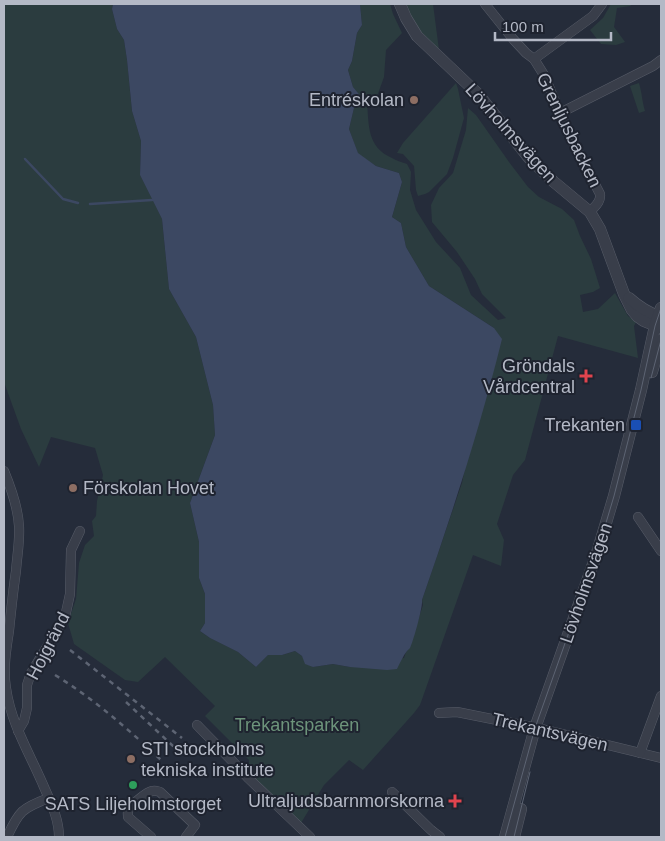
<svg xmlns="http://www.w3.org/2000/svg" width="665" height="841" font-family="Helvetica,sans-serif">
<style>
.green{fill:#2b3c3f}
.water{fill:#3c4862}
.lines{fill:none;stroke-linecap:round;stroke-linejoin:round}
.stream{stroke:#3c4862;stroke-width:2.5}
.minor-casing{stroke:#575c68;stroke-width:10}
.tertiary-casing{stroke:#575c68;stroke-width:12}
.minor{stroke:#393e4a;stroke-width:9}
.tertiary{stroke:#393e4a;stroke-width:11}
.tram{stroke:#5d6473;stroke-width:1}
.rail{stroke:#5d6473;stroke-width:2.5;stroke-dasharray:5 5;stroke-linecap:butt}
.education-dot{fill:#8d6e63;stroke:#1e232f;stroke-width:2}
.health-dot{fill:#e0444e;stroke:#1e232f;stroke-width:2}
.transit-dot{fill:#1a4fb4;stroke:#1e232f;stroke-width:2}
.leisure-dot{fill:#2e9e5b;stroke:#1e232f;stroke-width:2}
.labels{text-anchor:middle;stroke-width:4;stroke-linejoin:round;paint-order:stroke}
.poi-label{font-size:18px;fill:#b4b9c6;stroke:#1e232f;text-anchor:end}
.street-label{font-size:18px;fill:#b4b9c6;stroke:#1e232f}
.park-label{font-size:18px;fill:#6d947b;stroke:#1e232f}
</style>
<rect width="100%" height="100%" fill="#252c3a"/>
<g class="green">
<path d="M4,4H113L112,9L117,29L124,40L127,60L132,111L141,141L140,175L162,219L169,289L196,337L213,405L215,435L190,503L199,542V578L205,594V623L200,631L210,638L238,652L256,667L268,655H282L295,651L302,656L313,667L333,664L350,667L404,658L406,652L409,648L423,605L422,600L462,483L494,328L429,286L406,247L401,223L392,217L402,182L399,173L376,166L358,154L349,129L354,108L362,99L353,87L348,70L352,61L357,33L362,25L360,4H390L393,14L402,33L386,50L384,77L376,99L367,102C369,126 367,147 392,158C397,161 402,162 407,164L411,172L410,190L416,210L436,242L460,268L471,295L498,320L506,318L482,294L475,279L457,252L432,222L431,205L439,188L453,173L466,130L468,108L476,115L509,162L528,187L539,197L562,209L574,220L580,236L591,259L600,288L593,292L580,295L583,312L598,309L615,293L628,316L636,322L634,326L638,358L558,336L525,460L513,475L497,524L504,540L501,566L473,555L420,705L414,713L363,770L349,760L324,785L301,823L249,773V760L205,716L215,706L165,657L138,682L125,680L74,644L68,623L76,599L79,563L85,545L94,536L92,521L96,516L97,501L103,475L95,448L51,437L39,467L21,429L4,382V284L5,283L4,280Z"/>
<polygon points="406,4 433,4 439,50 426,38 414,24"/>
<polygon points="611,4 633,4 630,6 617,8 614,27 625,42 616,45 601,44 590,30 603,18"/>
<polygon points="456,83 458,89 464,118 453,158 447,174 429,192 425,194 418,196 416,190 414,166 403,154 397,153 403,143"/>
<path d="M639,83C642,93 642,101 645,111L639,113L630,86Z"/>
</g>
<path class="water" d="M113,4H360L362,25L357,33L352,61L348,70L353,87L363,99L354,108L349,129L358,153L376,166L399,173L402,182L392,217L401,223L406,247L429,286L494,328L502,339C480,428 452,514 422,600C423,607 413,642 410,648C409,649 408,650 407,651C403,656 400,663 397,669L387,670L350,667L333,664L313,667L305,664L302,656L295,651L282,655H268L256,667L238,652L210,638L200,631L205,623V594L199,578V542L190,503L215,435L213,405L196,337L169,289L162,219L140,175L141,141L132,111L127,60L124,40L117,29L112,9Z"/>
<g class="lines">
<g class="stream">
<polyline points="25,159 63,199 78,203"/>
<polyline points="90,204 152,200"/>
</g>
<g class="minor-casing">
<g id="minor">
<path d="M485,4L513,39L526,53L534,59L544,75L568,132L600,194C601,202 595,206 590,212"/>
<polyline points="534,59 593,16 602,4"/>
<polyline points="560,113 653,66 661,60"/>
<path d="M4,471C11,488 18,507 19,526C20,541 17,556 16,571C13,591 11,611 9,631C6,650 3,669 6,688C11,724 30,754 44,787C51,803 59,819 59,837"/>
<polyline points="638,517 661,551"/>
<polyline points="439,713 457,712 542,729 661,758"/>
<polyline points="197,725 240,769 248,778 310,837"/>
<polyline points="18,731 24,721 27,708 27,685 31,673 65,617 70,594 71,550 80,531"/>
<polyline points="640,753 661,696"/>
<polyline points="392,792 431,830 440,837"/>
<path d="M7,837C19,811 22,808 49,798"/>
<path d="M151,837L128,817C128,813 127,812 129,809C132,804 147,792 152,791C155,790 157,791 160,792L195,825L186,837"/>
</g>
</g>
<g class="tertiary-casing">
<g id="tertiary">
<polyline points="400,4 406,18 417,36 478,94 529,158 554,182 590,212 600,229 624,294 632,310 637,316 644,321 661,328"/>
<path d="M629,298C639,307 648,313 661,317"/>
<polyline points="652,372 661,340"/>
<polyline points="505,837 535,728 597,553 614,496 641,390 655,326 661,308"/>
<polyline points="514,837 521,809"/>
</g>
</g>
<use href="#minor" class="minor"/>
<use href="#tertiary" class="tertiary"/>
<g class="tram">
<polyline points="651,378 661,340"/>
<polyline points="505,837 535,728 597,553 614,496 641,390 655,326 661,308"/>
<polyline points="514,837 530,772"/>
</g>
<g class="rail">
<polyline points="70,650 182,738"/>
<path d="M55,675C94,699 128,729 161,760"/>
<polyline points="126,702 174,747"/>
</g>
</g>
<g class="education-dot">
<circle cx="414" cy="100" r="5"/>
<circle cx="73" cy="488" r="5"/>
<circle cx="131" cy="759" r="5"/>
</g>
<g class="health-dot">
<path d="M583.5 368.5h5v5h5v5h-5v5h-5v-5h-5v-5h5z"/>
<path d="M452.5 793.5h5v5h5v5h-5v5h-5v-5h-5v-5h5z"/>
</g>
<rect class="transit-dot" x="630" y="419" width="12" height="12" rx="2.5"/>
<circle class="leisure-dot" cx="133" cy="785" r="5"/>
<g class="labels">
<g class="poi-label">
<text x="404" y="106">Entréskolan</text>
<text x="575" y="372">Gröndals<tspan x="575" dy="21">Vårdcentral</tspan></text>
<text x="625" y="431">Trekanten</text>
<text x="83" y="494" text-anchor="start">Förskolan Hovet</text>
<text x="141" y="755" text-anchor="start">STI stockholms<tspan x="141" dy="21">tekniska institute</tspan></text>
<text x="444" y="807">Ultraljudsbarnmorskorna</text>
<text x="133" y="810" text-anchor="middle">SATS Liljeholmstorget</text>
</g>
<g class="street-label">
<text transform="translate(569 130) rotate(64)" y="6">Grenljusbacken</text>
<text transform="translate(511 133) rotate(48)" y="6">Lövholmsvägen</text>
<text transform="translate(586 583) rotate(-71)" y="6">Lövholmsvägen</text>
<text transform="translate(48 646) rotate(-63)" y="6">Hojgränd</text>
<text transform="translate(550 732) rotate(13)" y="6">Trekantsvägen</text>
</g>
<g class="park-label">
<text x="297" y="731">Trekantsparken</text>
</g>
</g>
<rect width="665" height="841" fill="none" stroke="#b4b9c6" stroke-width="10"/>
<path d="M495 32v8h116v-8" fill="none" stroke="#b4b9c6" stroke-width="2.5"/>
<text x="502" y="32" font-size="15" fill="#b4b9c6" stroke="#1e232f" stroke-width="4" paint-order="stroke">100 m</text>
</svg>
